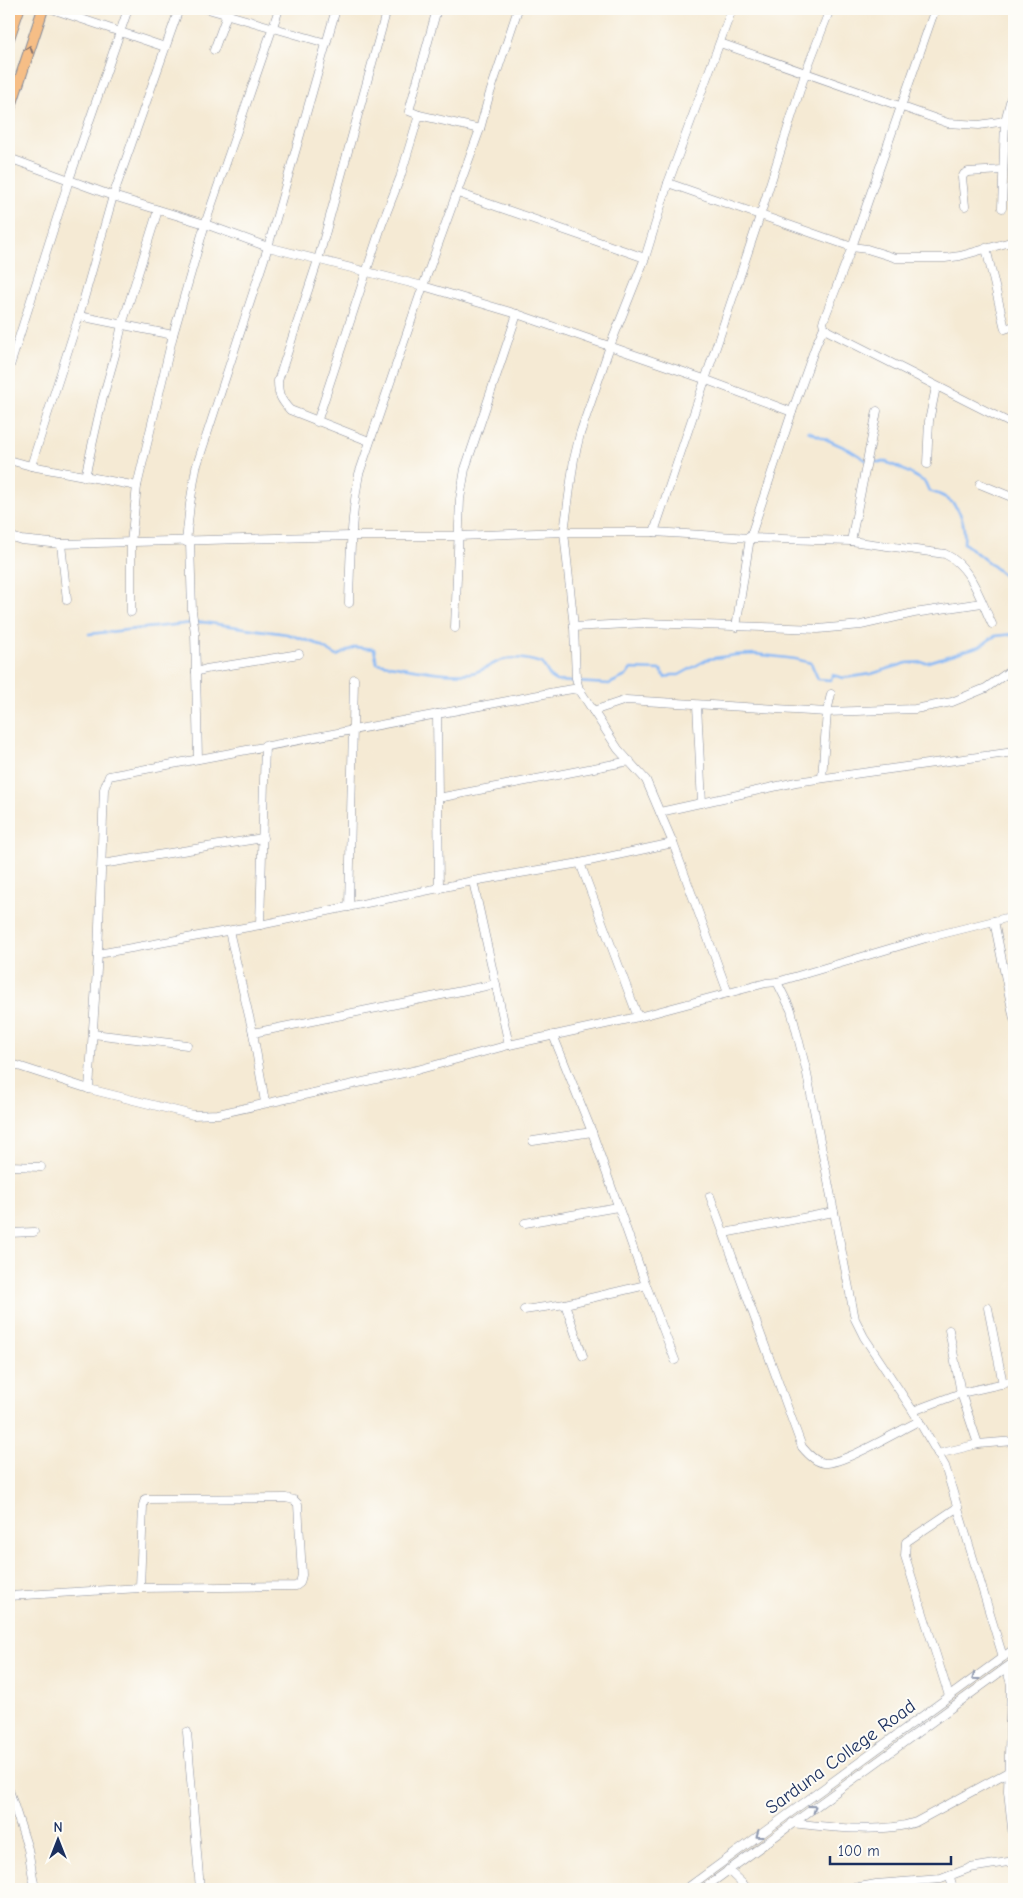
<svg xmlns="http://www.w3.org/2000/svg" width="1023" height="1898" font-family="'Comic Neue',sans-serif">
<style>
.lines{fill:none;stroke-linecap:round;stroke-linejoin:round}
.stream{stroke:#8abaf6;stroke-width:2.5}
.minor-casing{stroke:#888c99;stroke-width:9}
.major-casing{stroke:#888c99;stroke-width:12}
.minor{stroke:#fff;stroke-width:8}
.major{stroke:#f6be86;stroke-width:10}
.oneway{stroke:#7e6f70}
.oneway2{stroke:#8d97ae}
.labels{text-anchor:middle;stroke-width:4;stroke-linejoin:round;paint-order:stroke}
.street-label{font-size:19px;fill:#1b2f5e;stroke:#fdfcf7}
</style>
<rect width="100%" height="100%" fill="#fdfcf7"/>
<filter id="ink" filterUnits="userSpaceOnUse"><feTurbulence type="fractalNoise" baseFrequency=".02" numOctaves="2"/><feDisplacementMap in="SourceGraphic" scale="10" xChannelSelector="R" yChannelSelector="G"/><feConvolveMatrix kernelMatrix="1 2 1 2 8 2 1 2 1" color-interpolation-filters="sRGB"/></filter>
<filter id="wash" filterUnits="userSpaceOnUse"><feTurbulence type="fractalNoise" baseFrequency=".0096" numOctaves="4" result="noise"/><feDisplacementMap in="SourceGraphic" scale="20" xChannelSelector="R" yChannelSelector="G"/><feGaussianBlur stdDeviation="1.12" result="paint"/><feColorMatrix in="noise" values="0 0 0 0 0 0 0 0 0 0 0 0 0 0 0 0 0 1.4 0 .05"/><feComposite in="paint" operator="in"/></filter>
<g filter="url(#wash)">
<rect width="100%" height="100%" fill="#f5ead4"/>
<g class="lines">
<g class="stream">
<path d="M808,431L850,450L869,462H886L902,469L925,482L929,491C957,498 966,516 964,543L1010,580L1014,586"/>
<path d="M89,634L202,622L287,634L315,643L337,656L355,647L374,649L377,663C403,667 445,676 471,673C484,671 492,663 503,660C516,656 529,660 542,663L551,678L556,681L609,684L626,676L631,669L661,670L665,678L672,675H679L708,659L735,655L755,654L795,659L811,663L818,679L831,680L832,675L844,678L871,674L907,663L928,662L980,646L995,636L1014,634"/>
</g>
</g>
</g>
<g filter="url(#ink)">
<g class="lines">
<g class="minor-casing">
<g id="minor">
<polyline points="52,9 165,47"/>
<polyline points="208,9 326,43"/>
<polyline points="935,9 852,247 867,249 896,258 945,258 960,256 1014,241"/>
<polyline points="720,43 948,123 979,125 1005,121"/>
<polyline points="214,50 229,9"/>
<polyline points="419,115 409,111 437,9"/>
<polyline points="9,158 113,196 205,224 268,247 423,286 517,314 704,379 792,412"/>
<polyline points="668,183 852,247 823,322 824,327 828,331 1014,425"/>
<polyline points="458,193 645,258"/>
<polyline points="965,206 962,178 964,174 968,172 1003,170"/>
<polyline points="1002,208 1005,121 1014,87"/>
<polyline points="986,248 1005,329 1014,326"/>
<polyline points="79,316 173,335"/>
<polyline points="9,369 69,180 128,9"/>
<polyline points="317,422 382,224 400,178 419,115 480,129"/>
<path d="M369,441L290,410C281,400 278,395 278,381L318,260L387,9"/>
<polyline points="9,460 31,466 137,486"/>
<polyline points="927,464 929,421 936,387"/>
<polyline points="31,466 79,316 113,196 179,9"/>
<polyline points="85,477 102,401 115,355 122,325 158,210"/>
<polyline points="980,484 1014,498"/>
<polyline points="654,532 760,216 805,74 830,9"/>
<path d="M9,536L21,540L61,544L351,536H459L564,532H654L750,538L851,541L945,554C971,566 980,599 992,624"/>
<polyline points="851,541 877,411"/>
<polyline points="186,542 190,504 196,468 268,247 336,9"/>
<polyline points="190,542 192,611 195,633 196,672 198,759"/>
<polyline points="61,544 67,600"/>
<path d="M349,603C350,560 351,517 359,474L423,286L480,129L489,96L518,9"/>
<polyline points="131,612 131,543 137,486 173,335 205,224 279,9"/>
<polyline points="574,627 644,623 818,629 861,625 914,613 982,603"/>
<polyline points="736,627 750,538 792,412 816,345 824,327"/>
<polyline points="455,628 460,499 465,469 517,314"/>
<polyline points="196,672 206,669 299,654"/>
<polyline points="697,705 702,803"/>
<polyline points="593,711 626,700 827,712 915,709 952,702 986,688 1014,668"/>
<polyline points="437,714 439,889"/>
<polyline points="822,778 827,712 831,694"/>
<polyline points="438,798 630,761"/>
<polyline points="660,812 796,782 1014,752"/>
<polyline points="580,863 638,1017"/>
<polyline points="102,864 263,838"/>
<polyline points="473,881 509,1045"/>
<polyline points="349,907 354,679"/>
<polyline points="994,921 1014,1019"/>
<polyline points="260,925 265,745"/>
<polyline points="229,931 253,1033 265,1102"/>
<polyline points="98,954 260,925 473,881 580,863 673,843"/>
<polyline points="777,982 791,1010 806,1069 855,1319 864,1337 913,1411 945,1466 1003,1657"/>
<polyline points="728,993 673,843 646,780 618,749 579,689 576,678 574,627 564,532 574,459 580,434 610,346 645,258 668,183 732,9"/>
<polyline points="253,1033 496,984"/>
<polyline points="93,1034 187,1045"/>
<polyline points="553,1035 592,1132 646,1285 675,1360"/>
<polyline points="9,1063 89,1089 193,1115 218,1114 417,1070 509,1045 638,1017 766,983 777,982 926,938 1014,916"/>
<polyline points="89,1089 98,954 104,789 109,776 560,691 573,689 581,691"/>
<polyline points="533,1141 592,1132"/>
<polyline points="9,1166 41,1167"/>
<path d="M710,1196L802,1447C807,1453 815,1462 824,1463C844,1464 898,1431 919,1421"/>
<polyline points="525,1223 618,1207"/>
<polyline points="9,1233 34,1232"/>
<polyline points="724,1233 834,1212"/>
<polyline points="565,1304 583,1356"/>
<polyline points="988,1308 1003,1384"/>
<polyline points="524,1310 565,1304 646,1285"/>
<polyline points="949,1330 961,1393 978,1444"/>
<polyline points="913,1411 961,1393 1014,1381"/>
<polyline points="938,1454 978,1444 1014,1441"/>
<polyline points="9,1596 140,1588 296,1586 300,1583 302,1575 298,1504 294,1500 286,1498 145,1499 143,1505 140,1588"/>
<polyline points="1006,1668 1011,1684 1008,1791 1014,1846"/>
<polyline points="949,1696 905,1556 906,1542 958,1507"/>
<polyline points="187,1732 200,1889"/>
<polyline points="9,1790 28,1849 35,1889"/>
<path d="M792,1823C828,1827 882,1834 916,1822L1008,1772"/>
<polyline points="728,1870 748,1889"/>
<polyline points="950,1877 953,1889"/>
<polyline points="686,1889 1014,1649"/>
<polyline points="703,1889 1014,1662"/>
<polyline points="848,1889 876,1884 941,1879 970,1868 1014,1861"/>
</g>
</g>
<g class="major-casing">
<g id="major">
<polyline points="9,38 19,9"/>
<polyline points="9,112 43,9"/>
</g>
</g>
<use href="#minor" class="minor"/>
<use href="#major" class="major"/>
</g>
<defs><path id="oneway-chevron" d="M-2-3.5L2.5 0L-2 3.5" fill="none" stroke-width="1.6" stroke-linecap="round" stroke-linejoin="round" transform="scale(1.25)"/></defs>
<use class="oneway" href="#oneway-chevron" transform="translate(29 49) rotate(-72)"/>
<g class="oneway2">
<use href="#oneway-chevron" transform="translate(975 1677) rotate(144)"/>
<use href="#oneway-chevron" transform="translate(813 1808) rotate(-36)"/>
<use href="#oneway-chevron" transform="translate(759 1835) rotate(144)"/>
</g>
</g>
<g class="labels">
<g class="street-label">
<text transform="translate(840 1756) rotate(-36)" y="7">Sarduna College Road</text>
</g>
</g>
<rect width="1023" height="1898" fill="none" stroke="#fdfcf7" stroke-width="30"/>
<g transform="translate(58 1840)" stroke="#fdfcf7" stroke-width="4" paint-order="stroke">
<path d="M0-4L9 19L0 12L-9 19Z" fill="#1b2f5e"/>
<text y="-8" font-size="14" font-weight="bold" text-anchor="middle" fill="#1b2f5e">N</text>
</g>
<path d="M830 1856v8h121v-8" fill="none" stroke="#1b2f5e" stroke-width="2.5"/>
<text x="838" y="1856" font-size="15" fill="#1b2f5e" stroke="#fdfcf7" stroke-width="4" paint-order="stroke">100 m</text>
</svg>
